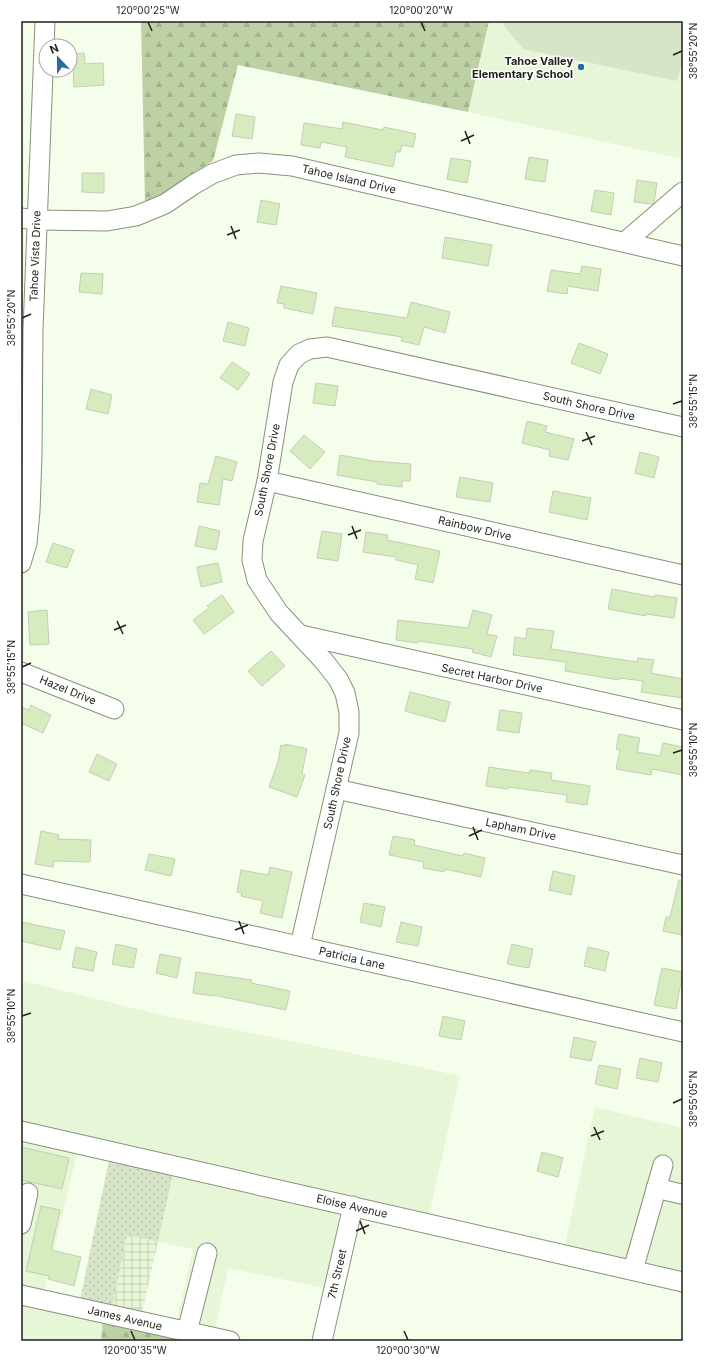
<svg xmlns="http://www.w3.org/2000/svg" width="704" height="1362" font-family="Inter,sans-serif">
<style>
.built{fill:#e7f6d6}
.industrial{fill:url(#industrial-grid)}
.grass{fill:url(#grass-dots)}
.forest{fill:url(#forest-firs)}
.pitch{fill:#d7e4c8}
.building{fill:#d7ecbe;stroke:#c2ceb6}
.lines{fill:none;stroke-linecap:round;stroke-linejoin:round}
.minor-casing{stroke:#87927b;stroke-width:21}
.minor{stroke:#fff;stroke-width:19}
.ticks{fill:none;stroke:#1d2118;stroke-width:1.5}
.poi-dot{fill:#2d689f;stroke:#fff;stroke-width:1.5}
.labels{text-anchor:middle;stroke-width:3;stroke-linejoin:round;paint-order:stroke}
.poi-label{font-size:11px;font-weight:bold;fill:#1d2118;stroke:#fff;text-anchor:end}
.street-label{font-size:11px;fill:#1d2118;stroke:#fff}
.neatline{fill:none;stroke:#1d2118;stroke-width:1.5}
.ticks-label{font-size:10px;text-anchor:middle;fill:#1d2118}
</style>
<defs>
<pattern id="industrial-grid" width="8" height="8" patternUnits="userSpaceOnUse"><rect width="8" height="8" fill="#e7f6d6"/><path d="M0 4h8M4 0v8" fill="none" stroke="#c6d3b7"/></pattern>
<pattern id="grass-dots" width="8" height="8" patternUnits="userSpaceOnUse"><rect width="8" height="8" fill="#d7e4c8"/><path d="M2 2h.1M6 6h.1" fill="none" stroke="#b8c3ab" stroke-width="1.8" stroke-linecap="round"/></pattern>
<pattern id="forest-firs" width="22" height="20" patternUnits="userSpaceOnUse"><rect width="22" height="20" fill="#bdd1a5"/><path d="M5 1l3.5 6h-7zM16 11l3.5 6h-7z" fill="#a2b38d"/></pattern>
</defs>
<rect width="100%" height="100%" fill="#f5feeb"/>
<g class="built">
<polygon points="489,21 683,21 683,159 468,112"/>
<polygon points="24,981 157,1014 410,1065 460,1076 429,1216 21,1123 21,986"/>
<polygon points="595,1107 683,1128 683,1273 565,1245"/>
<polygon points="21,1141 77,1153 44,1292 21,1287"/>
<polygon points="173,1174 334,1209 338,1214 338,1225 325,1288 228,1268 215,1330 177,1320 193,1249 158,1242"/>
<polygon points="21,1302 199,1341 21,1341"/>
</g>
<polygon class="industrial" points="127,1235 158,1242 142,1313 112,1307"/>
<polygon class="grass" points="109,1160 173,1174 158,1242 127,1235 112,1307 80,1300"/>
<g class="forest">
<polygon points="141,21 489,21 468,112 238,65 213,161 198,170 175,187 145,204"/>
<polygon points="103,1320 199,1341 101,1341"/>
</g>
<polygon class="pitch" points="503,21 683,21 683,58 677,81 523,49 504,26"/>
<g class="building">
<polygon points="84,53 85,64 103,63 104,85 74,87 73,68 71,68 70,54"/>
<polygon points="236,114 255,117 252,139 232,136"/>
<polygon points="343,122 383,130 384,127 416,134 413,147 402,145 400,152 396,152 393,167 345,157 347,147 321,142 320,148 301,145 304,123 342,129"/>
<polygon points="529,157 548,160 545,182 525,179"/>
<polygon points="451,158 471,161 467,183 447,179"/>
<polygon points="82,173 104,173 104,193 82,192"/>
<polygon points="637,180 657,183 654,203 652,204 634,202"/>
<polygon points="595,190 614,193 611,215 591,211"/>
<polygon points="261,200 280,204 276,225 257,222"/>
<polygon points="445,237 492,245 488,266 442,258"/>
<polygon points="582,266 601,269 598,291 568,286 567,294 547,291 551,270 580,274"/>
<polygon points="81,273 103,274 102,294 79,292"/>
<polygon points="281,286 317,293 313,314 284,308 284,304 277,303"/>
<polygon points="411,302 450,312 445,333 424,327 419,345 401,341 402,337 332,326 335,307 407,318"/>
<polygon points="228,322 249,328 245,346 223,341"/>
<polygon points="579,343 608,354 600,374 571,363"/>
<polygon points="232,362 250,374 238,390 220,378"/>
<polygon points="316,383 338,386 335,406 313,403"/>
<polygon points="91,389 112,395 108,414 86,409"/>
<polygon points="527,421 547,426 545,432 574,439 568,460 549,456 550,450 522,443"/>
<polygon points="304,435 325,452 310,469 290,451"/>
<polygon points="640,452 659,457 654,478 635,473"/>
<polygon points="340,455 373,461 411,464 410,481 402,481 402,487 377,484 377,482 337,475"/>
<polygon points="216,456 237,462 232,481 223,479 219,505 197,502 200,483 208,484"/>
<polygon points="460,477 493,483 490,502 456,497"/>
<polygon points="553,491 591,498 587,520 549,512"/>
<polygon points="199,526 220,531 216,550 195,546"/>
<polygon points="322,531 342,534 338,561 317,558"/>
<polygon points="366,532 388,535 387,540 440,551 433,583 415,579 418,565 396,560 396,557 363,552"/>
<polygon points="53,543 74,550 67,568 46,562"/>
<polygon points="218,563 222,582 201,587 197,567"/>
<polygon points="612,589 654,597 655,595 677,598 674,618 646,614 646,616 608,609"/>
<polygon points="222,595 234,612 204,634 193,620 209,608 207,606"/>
<polygon points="47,610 49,644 30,645 28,612"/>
<polygon points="473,610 492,615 487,634 497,636 491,657 472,652 473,649 418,641 417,643 396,640 398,620 468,628"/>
<polygon points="527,628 554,631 551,649 637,662 638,658 654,660 651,673 683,679 683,698 641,692 643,681 620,678 619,680 565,671 566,662 513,655 515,637 526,639"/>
<polygon points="271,651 285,666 262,686 248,671"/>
<polygon points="410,692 450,702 445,722 405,711"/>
<polygon points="31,705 51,715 43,733 21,723 21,707 29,710"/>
<polygon points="500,710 522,713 519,733 497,730"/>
<polygon points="619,734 640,738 637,752 660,756 663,743 683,747 683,775 652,769 651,775 616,769 620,750 616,749"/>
<polygon points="285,744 307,749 302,773 305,775 297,797 269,787 278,762 281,745 285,746"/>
<polygon points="97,754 117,764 109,781 89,772"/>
<polygon points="489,767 529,773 530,770 552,773 551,780 590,786 587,805 566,802 567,795 508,787 508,789 486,786"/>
<polygon points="41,831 59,835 58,839 91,840 90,862 54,861 53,867 35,864"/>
<polygon points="393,836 415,840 414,845 463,856 464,853 485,858 481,877 445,869 444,872 423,868 424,862 389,855"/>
<polygon points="149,854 175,859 171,876 145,870"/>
<polygon points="270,867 292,872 282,918 260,913 263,901 241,896 242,893 237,892 241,870 268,875"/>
<polygon points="553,871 575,876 571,895 549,890"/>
<polygon points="679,880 683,881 683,926 681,935 663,931 666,917 670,917"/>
<polygon points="364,903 385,907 381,927 360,922"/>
<polygon points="21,922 65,931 60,950 21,941"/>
<polygon points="401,922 422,927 418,946 396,942"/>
<polygon points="116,944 137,949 133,968 112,964"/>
<polygon points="512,944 533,949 529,968 507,964"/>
<polygon points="76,947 97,952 93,971 72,967"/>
<polygon points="588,947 609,952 605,971 584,966"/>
<polygon points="160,954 181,958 177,978 156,973"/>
<polygon points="662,968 683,972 676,1009 654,1005"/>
<polygon points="196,972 252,980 251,983 290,991 286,1010 213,995 213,996 193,993"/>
<polygon points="443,1016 465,1021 461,1040 439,1036"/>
<polygon points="574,1037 596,1042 591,1061 570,1057"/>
<polygon points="640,1058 662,1063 658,1082 636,1078"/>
<polygon points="599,1065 621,1069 617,1089 595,1084"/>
<polygon points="21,1147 69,1158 62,1189 21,1180"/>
<polygon points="542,1152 563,1158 558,1177 537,1171"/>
<polygon points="41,1206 60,1210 51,1250 81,1257 74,1286 48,1279 49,1276 26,1271"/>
</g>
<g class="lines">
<g class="minor-casing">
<g id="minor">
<polyline points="21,218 37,220 107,221 136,216 165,204 193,185 212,174 236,165 259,163 292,166 683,256"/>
<polyline points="625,242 683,192"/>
<polyline points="267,481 683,575"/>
<polyline points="21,563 27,543 30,511 32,455 33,330 45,21"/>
<polyline points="301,635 683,720"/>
<polyline points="21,672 114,709"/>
<polyline points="336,789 683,865"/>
<polyline points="21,884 683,1032"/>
<polyline points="300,946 349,733 349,712 345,693 338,679 323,660 279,613 257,580 252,560 253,541 267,481 283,382 289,365 299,354 310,349 327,347 683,427"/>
<polyline points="21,1131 683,1282"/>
<polyline points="656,1188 681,1194"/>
<polyline points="21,1224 28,1193"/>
<polyline points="633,1270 663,1165"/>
<polyline points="21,1295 230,1341"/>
<polyline points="187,1332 207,1253"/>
<polyline points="322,1341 353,1206"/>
</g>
</g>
<use href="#minor" class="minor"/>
</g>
<path class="ticks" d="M148,22L152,31M421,22L425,31M673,55L682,51M465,131L470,144M461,141L474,135M231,226L236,239M227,235L240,230M22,318L31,314M673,404L682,401M586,432L592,445M582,441L595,436M352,526L357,539M348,535L361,530M117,621L123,634M114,630L126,625M22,667L31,663M673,753L682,750M473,827L478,840M469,836L482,830M239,921L244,934M235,930L248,925M22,1016L31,1013M673,1103L682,1099M594,1127L600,1140M591,1136L604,1131M360,1221L365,1234M356,1231L369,1225M131,1331L135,1340M404,1331L408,1340"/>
<circle class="poi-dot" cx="581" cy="67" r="4"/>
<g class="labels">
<g class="poi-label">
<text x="573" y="65">Tahoe Valley<tspan x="573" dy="13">Elementary School</tspan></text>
</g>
<g class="street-label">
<text transform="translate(349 179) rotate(13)" y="4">Tahoe Island Drive</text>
<text transform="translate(35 256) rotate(-88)" y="4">Tahoe Vista Drive</text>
<text transform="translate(589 406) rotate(13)" y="4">South Shore Drive</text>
<text transform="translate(267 470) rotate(-79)" y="4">South Shore Drive</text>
<text transform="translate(475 528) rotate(13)" y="4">Rainbow Drive</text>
<text transform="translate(492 678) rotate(12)" y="4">Secret Harbor Drive</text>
<text transform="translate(68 690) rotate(22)" y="4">Hazel Drive</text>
<text transform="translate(337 783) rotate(-78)" y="4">South Shore Drive</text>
<text transform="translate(521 829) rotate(12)" y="4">Lapham Drive</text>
<text transform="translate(352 958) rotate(13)" y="4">Patricia Lane</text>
<text transform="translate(352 1206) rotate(13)" y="4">Eloise Avenue</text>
<text transform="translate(337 1274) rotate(-77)" y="4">7th Street</text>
<text transform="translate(125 1318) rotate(13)" y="4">James Avenue</text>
</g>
</g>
<rect width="704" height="1362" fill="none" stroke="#ffffff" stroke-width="44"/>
<g transform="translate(58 58) rotate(338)"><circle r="19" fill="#ffffff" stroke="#a5a6a3"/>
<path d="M0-3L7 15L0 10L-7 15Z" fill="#2d689f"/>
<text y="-6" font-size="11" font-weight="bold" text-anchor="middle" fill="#1d2118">N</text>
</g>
<rect x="22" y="22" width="660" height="1318" class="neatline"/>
<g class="ticks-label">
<text x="148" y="14">120°00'25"W</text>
<text x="421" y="14">120°00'20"W</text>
<text transform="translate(693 51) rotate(-90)" y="4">38°55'20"N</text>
<text transform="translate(11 318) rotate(-90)" y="4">38°55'20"N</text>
<text transform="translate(693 401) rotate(-90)" y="4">38°55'15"N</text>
<text transform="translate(11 667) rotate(-90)" y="4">38°55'15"N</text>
<text transform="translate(693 750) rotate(-90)" y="4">38°55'10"N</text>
<text transform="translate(11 1016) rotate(-90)" y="4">38°55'10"N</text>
<text transform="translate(693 1099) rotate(-90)" y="4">38°55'05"N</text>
<text x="135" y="1354">120°00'35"W</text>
<text x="408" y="1354">120°00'30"W</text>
</g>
</svg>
